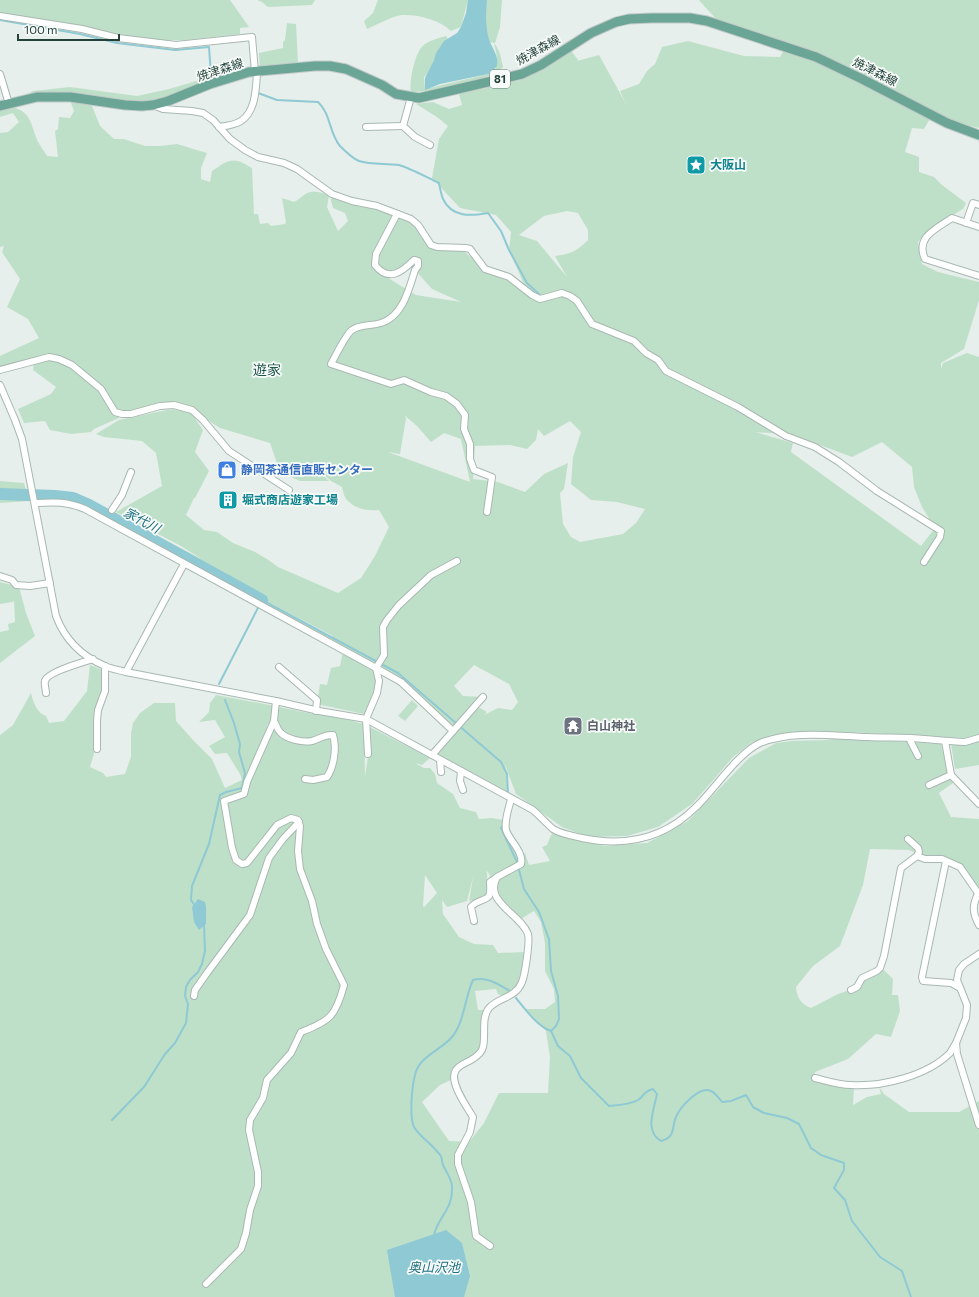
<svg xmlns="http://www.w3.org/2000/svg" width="979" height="1297" font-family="Commissioner,'Noto Sans JP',sans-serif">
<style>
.green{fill:#bfe0c8;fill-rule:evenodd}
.water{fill:#8ec9d4}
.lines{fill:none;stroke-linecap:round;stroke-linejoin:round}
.stream{stroke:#8ec9d4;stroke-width:2}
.river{stroke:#8ec9d4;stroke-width:12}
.minor-casing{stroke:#a8b8b2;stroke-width:8}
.primary-casing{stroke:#c2cac8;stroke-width:11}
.minor{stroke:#fff;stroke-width:6}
.primary{stroke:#6aa596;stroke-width:9}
.labels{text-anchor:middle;stroke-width:3.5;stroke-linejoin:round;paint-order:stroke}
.shield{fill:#f7fbf9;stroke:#637a73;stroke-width:1}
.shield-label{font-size:11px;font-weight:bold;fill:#24423a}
.street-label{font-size:12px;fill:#24423a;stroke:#f7fbf9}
.culture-label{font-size:12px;font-weight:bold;fill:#0d838f;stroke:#f7fbf9;text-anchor:start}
.shop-label{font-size:12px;font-weight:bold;fill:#366cbe;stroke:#f7fbf9;text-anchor:start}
.worship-label{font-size:12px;font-weight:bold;fill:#5b616d;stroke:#f7fbf9;text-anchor:start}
.water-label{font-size:13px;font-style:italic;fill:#1c6f80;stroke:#f7fbf9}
.quarter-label{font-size:14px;fill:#1f5548;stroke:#f7fbf9}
</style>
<rect width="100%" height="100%" fill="#e6efeb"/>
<g class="green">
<polygon points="0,0 230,0 249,27 240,28 240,34 185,40 153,40 0,14"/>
<polygon points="257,0 315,0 312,5 268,7 262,2"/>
<path d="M378,0H468L461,27L451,31C440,20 418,14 402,15C393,16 376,25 367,29L364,21L373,13Z"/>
<path d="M487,0H502L500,27L495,43H494C500,50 501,58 503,67L497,73L472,82L433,91L411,92C409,81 415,50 425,44C431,40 439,38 446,36L448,39L440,47L428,73L424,77L425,89L488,74C501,63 497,58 494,43L490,42L484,24Z"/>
<path d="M696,0H979V128L931,117L924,129L912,128L905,152L919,157V172L934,177L942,185L966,203L963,209L931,228L918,242L922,264L938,272L979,282V300L964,349L941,363V369L943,363L967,353L979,357V736L965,738L847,732H803L777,735L752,742L733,757L716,777L692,804L658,827L627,836L588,837L562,827L516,794L505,765L509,793L436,753L453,733L413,693L377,668C376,681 376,705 364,714L317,704L320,684L327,685L331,668L340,666L343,651L73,503L40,502V491L75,495L98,504L203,560L181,546L116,512L162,486L156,453L142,441L104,437L96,434L119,420L167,410L186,409L174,405L141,411L115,412L119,418L94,429L91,432L71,434L50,430L45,421L24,423L18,409L51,394L56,387L33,370L34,362L0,370V356L39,338L28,319L7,307L20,279L2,252L4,246L0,247V133L8,132L19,122L13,113L0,117V110C9,105 22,108 28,117C32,123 33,130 36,137C38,144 44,150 47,156L58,157L55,131L58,129L59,117L70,118L74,111L71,103L82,102L92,106L100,126L114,139H124L145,146H161L177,144L207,153L201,168V179L210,182L212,171C228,160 233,156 250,167L252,168L254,214H258L260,224L268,223L271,226L285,224L286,222L282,198L294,202C299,200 303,195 307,193C315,190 322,193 329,195L327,207L338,231L348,221L345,213L333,208L331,201L332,193L341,201L387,211L393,217L397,215L415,226L437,247L460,248L485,269L527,291L509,250L511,232L496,215L460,208L432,178L439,139L448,126L437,117L416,104L433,102L449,109L462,105L459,94L474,89H484L495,84L517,79L520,83L516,76L570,49L578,60L577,61L599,55L626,104L620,91L639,84L647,71L655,64L662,47L688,41L744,56L780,57L785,48L723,26L705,7L699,0ZM567,211L578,213L588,230V240C577,251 571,254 555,256L567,277L537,241L519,235L544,216ZM417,262L415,270L432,289L461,302L416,295L375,270L374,265L380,272L397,274ZM189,410H192L220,428L270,443L280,472L300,481H329L310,462L331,481L342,487C343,491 344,496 346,499C355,509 366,511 379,510L389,527L375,556L361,578L338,593L278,567L267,559L255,552L233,543L217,532L204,530L186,515L194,498H195L209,471L195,452L203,430ZM404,415L417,426L431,442L444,433L461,439L470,482L388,452L400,454L406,418ZM570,421L581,432L573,457L571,484L591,500L617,502L645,509L636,523L623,534L580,542L571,537L563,524L560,493L564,489L568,463L544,474L525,492L498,482L473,479L475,446L510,445L527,449L536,440L538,429L544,436ZM774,428L852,457L882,442L912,467L914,487L922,507L935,528L921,546L791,452L793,443L755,432L783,434ZM461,558L440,571L424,586L410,594L392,613L413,588L452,560ZM264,600L333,636L332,637L352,648L270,605ZM474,665L509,684L518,702L512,710L498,708L484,715L487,712L480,708H474L483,697L463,696L454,686Z"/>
<polygon points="287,23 296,24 298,63 260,69 259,53 283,48 283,42 285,40"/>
<polygon points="210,77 217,79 164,99 143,102 26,95 33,91 70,87 137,96 169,89"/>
<polygon points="0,481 24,483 29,501 0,503"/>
<polygon points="0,582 19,587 26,613 35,636 0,663 0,632 9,630 8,624 15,622 14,601 12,602 0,604"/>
<path d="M90,665L105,671V691L98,712L95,750L90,767L103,773L106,777L125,774L131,757V733L133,723L140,713L154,703H175L176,721L193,740L212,759L225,788L242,780L240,774L227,753L215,754L209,746L225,737L215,720L199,722L209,712L210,703L216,695L275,706L271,724L267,725V726L277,725L276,720L279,707L318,715L332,716L364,724L365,776L368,757V726L430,758L422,765L415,763L424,768H430L435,774L437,783L453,794L460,808L476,812L479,819L492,818L503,820L504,827L521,856L525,853L529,865L550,861L542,847L547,845L552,833L572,839L605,846L647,843L688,821L749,758L776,743L792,741L827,740L842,738L941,744L948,774L953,783L939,793L951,817L979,819V888L977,889L964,867L956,862L924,857L909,850L870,849L863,885L840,946L813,966L796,987C797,998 801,1004 811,1008L838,994L856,988L864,977L884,970L893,979L892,995H898L900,1011L891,1037L876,1034L848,1059L815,1072V1078L854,1087L853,1105L867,1097L881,1094L879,1087L884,1094L909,1112H959L979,1101V1297H0V735L13,725L31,693C33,702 37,713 46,716L49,723L64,721L87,691ZM486,870L490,875L489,879L508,910L519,920L534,911L541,922L545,943V971L554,989L555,1002L545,1009H525L546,1031L550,1057L548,1093H499L484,1123L469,1142L449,1141L422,1102L440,1085L451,1080L452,1071L480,1053L486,1010H478L475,991L496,989L498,994L504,997L517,987L519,983L525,952L498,953L493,945L474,944L459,937L443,914L442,900L447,907L467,901L473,877L469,901L488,898L487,874ZM425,875L437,893L424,907L423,906Z"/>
<polygon points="412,700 418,706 405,721 398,716"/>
<polygon points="979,742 979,765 955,769 951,744 974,744"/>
</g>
<g class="water">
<path d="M468,0H487C486,14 485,25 489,39C492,49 499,55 497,66L488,74L440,84L425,90V78L434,60L436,53L444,41L457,33L461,27L466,13Z"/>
<polygon points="198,899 205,902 206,907 206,924 199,930 194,922 192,907"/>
<polygon points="446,1230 462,1243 470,1276 464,1297 395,1297 387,1250"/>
</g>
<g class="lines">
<g class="stream">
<polyline points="0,20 80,34 117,43 175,50 209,47 211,75 215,75"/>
<path d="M258,92V93L277,100L318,102C331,114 329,133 340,146C345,151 353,159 359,161C371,165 387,163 399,165C410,168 428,178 439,183C440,188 441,194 443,199C452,218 471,216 488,213L501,231L509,250L527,283L539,294"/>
<polyline points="219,684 262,600 398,673 501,762 507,774 508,795"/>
<polyline points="503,825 501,828 517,862 524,889 539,912 549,939 551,971 558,996 559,1019 556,1026 551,1031"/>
<polyline points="195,906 191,900 192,886 209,844 220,795 226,792 242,788 245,773 239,752 240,744 234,723 225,700"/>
<path d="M516,998C525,1009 537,1026 551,1031L558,1046L570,1056L581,1078L609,1106C618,1105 629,1105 638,1100C645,1096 642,1092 653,1089L657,1094C654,1110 644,1131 661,1141C676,1137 671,1129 676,1117C680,1107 700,1085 711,1091C715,1093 719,1098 722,1102L731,1101L746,1095L753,1107L764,1113L787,1118L799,1124L811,1148L821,1155L844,1163V1170L834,1188L845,1200L852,1221L880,1257L902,1271L911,1297"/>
<polyline points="112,1120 144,1087 165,1054 175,1043 186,1023 188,1004 185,996 186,987 190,980 198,972 202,964 205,951 204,924"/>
<path d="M434,1235C439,1215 453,1210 452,1187C452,1179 446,1172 443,1165C442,1162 442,1159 441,1156C438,1152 434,1148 431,1145C425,1139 418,1134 414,1127C409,1117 412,1086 415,1075C419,1056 440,1051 452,1037C464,1023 465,997 473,980C487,976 498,984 510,991"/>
</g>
<polyline class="river" points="0,494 55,496 73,498 89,505 262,600"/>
<g class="minor-casing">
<g id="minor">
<polyline points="0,16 82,29 118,38 176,45 252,37 255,72"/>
<polyline points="0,74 9,104"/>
<polyline points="411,97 403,126 415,137 430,145"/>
<polyline points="153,105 163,109 192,111 203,113 213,120 230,139 245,150 258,157 284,163 297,169 332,194 352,201 377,206 411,219 418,225 431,245 437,247 466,248 470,249 485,269 509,277 532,295 540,299 562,293 570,296 577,301 592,324 634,341 646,353 658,360 666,371 738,407 786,436 815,447 839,462 877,491 941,531 940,537 924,562"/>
<path d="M219,127C226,126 235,125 241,121C256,111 256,88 257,72"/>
<polyline points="366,127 403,126"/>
<path d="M397,214L376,254L375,265C388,282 401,273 414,260L418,261V266L415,270C409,289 403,316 381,323C371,326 360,324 352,330C346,334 335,357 331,364L391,384L404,380L431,392L446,396L457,404L465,415L464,429L470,444V459L474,470L492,477L487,512"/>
<polyline points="966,223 973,203 979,205"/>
<path d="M979,227L952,218C936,229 915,237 925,259L979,276"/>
<polyline points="0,370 49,357 59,359 72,365 101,389 115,412 122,414 131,414 160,406 174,405 192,410 203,420 229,451 289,490"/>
<path d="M0,385L15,420L22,439L56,616C65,640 81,656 105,666C111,669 119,670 126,672L276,701L319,711L366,719L533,810C540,816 546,823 553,829C561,834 573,836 582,838C625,847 664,839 696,807C714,790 738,753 760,743C793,730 833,736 868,737C882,738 896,737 910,738C928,739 946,741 965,742L979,738"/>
<path d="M35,503C54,502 66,501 85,509L376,668L401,682L453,731"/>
<polyline points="112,510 122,495 131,472"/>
<polyline points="0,576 12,580 16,585 30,586 50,583"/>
<polyline points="279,667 317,700 316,711"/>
<polyline points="126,672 184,564"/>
<path d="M46,693C46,690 44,684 45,681C47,672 84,662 93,659"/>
<path d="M274,721C276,724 277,729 280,732C286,739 303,743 312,741C320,739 324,734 333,735C337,747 334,767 327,777L313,780L305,779"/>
<polyline points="909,738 918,756"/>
<polyline points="945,741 951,775 979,804"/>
<polyline points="97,749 97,721 98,710 105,691 105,666"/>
<polyline points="368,754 366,719 377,693 379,681 376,668 384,655 383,627 387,620 399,605 431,575 457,561"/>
<polyline points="432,755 483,697"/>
<polyline points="440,760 441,772"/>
<polyline points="461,771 460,781 463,790"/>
<polyline points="929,785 951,775"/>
<polyline points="917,856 925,859 942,859 960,867 978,893"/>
<polyline points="946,861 922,977 923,981 951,983 960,988"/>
<path d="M979,892C972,905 972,912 979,925"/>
<path d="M474,921L471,907C476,900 486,901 489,896C491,893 490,886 490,882L496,878"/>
<polyline points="979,954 964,964 959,970 957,980 967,1005 966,1018 956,1043 957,1054 979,1125"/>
<polyline points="851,990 857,987 862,978 877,971 880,968 884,956 901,868 917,856 919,852 918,848 908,839"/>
<polyline points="194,996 195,990 207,973 250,915 269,858 283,839 299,822"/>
<path d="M815,1078C827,1081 839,1085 851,1085C882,1087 927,1076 950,1053C952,1050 954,1046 956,1043"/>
<path d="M490,1246L476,1236L471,1202L458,1164V1155L470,1132L473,1117C467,1107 448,1081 456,1070C459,1065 466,1063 471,1060C476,1057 482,1053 483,1047C486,1035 481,1018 489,1008C499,997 516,998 522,982C525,975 530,941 528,934C521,914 483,902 497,877L521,864C524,852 509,840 506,830C504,820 509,808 511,799"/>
<path d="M206,1284L241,1249L246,1233L250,1210L258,1186V1172L249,1130L250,1120L263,1098L267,1080L291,1053L301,1032C331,1021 336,1015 344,985L326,949L317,924L312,901L300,869L298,851L300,826L298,820L291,818L277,825L247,863L242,864L236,860L232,848L224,801L244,794L247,782L274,721L276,701"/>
</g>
</g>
<g class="primary-casing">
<polyline id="primary" points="0,106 37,97 70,97 125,105 142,106 153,105 168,101 210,84 249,72 315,66 330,66 346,69 382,85 396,94 419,98 522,74 541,65 591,33 616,22 629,19 652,18 690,18 707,21 816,57 862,79 947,123 979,135"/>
</g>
<use href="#minor" class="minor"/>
<use href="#primary" class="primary"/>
</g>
<defs>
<g id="sight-square" transform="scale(1)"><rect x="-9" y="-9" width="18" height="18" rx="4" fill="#0f9aa8" stroke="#f7fbf9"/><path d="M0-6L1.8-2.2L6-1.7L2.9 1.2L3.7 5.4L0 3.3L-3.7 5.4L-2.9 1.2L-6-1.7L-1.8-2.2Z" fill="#fff"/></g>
<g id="shop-square" transform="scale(1)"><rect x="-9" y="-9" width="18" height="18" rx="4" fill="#3f7fe0" stroke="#f7fbf9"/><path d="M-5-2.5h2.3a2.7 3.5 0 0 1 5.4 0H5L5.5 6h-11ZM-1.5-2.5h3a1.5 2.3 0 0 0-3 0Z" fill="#fff"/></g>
<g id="building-square" transform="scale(1)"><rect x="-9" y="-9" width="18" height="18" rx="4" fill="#0f9aa8" stroke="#f7fbf9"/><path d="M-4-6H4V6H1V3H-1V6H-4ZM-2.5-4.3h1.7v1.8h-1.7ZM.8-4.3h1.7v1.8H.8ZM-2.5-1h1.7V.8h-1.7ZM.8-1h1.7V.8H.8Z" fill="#fff"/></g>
<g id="temple-square" transform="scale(1)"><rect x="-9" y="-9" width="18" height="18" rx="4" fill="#6b7280" stroke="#f7fbf9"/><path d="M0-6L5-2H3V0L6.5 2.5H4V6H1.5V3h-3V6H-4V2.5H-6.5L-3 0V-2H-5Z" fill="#fff"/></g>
</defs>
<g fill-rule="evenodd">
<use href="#sight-square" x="696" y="165"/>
<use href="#shop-square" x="227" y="470"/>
<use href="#building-square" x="228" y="500"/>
<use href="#temple-square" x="573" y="726"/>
</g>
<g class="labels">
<rect class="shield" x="490" y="70" width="20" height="18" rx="3"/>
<g class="shield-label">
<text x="500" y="83">81</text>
</g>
<g class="street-label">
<text transform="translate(538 50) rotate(-29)" y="4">焼津森線</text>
<text transform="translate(220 70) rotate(-18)" y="4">焼津森線</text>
<text transform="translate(875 72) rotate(27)" y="4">焼津森線</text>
</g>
<g class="culture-label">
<text x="710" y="169">大阪山</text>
<text x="242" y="504">堀式商店遊家工場</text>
</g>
<g class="shop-label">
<text x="241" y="474">静岡茶通信直販センター</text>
</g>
<g class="worship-label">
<text x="587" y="730">白山神社</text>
</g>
<g class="water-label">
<text transform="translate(142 520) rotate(28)" y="5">家代川</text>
<text x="434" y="1272">奥山沢池</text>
</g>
<g class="quarter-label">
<text x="267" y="375">遊家</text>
</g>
</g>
<path d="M18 34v6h101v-6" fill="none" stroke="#24423a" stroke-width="2"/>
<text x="24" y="34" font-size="12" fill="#24423a" stroke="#f7fbf9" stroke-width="3" paint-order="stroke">100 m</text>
</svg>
